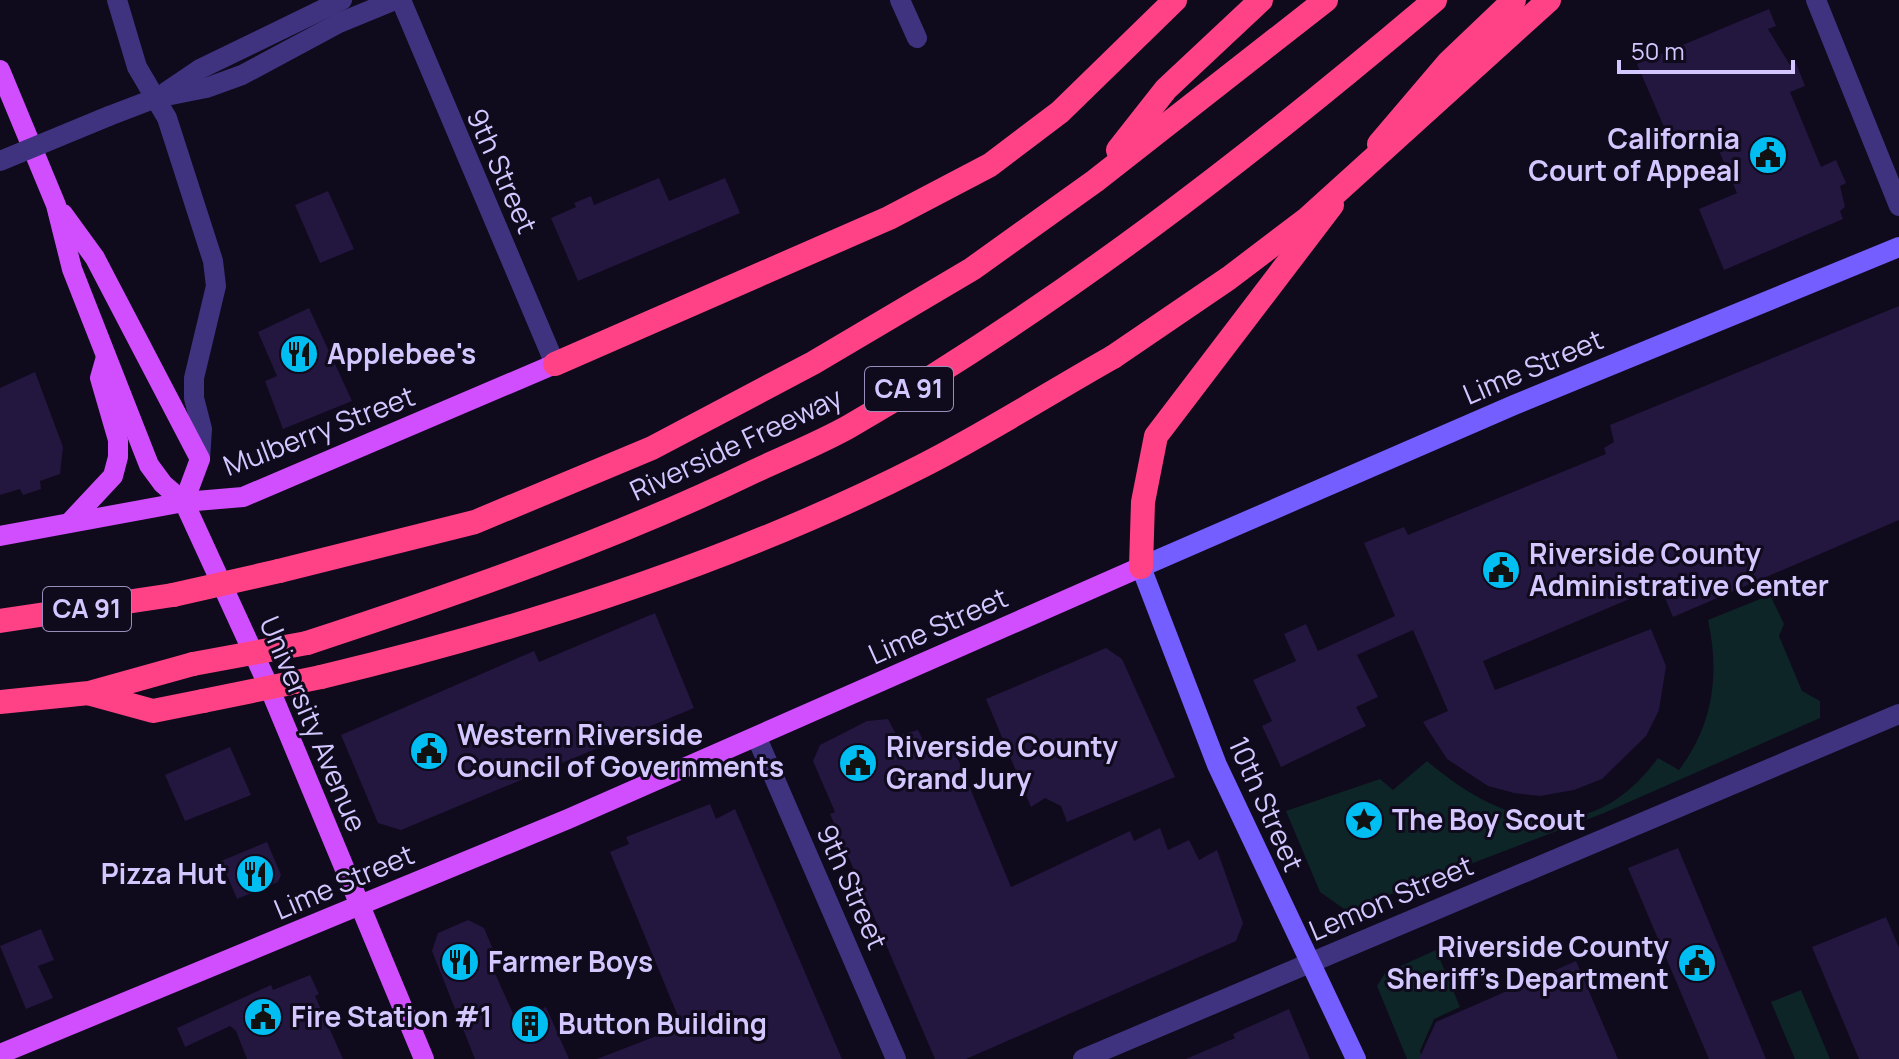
<svg xmlns="http://www.w3.org/2000/svg" width="1899" height="1059" font-family="Manrope,sans-serif">
<style>
.green{fill:#0d2527}
.building{fill:#23163f}
.lines{fill:none;stroke-linecap:round;stroke-linejoin:round}
.street{stroke:#3f337f;stroke-width:20}
.secondary{stroke:#755eff;stroke-width:20}
.primary{stroke:#d14eff;stroke-width:20}
.highway{stroke:#ff4286;stroke-width:24}
.street-bridge{stroke:#3f337f;stroke-width:20}
.highway-bridge{stroke:#ff4286;stroke-width:24}
.labels{text-anchor:middle;stroke-width:6;stroke-linejoin:round;paint-order:stroke}
.shield{fill:#100a1d;stroke:#998ebb;stroke-width:2}
.shield-label{font-size:26px;font-weight:bold;fill:#d4c7ff}
.poi-label{font-size:28px;font-weight:bold;fill:#d4c7ff;stroke:#100a1d;text-anchor:start}
.street-label{font-size:28px;fill:#d4c7ff;stroke:#100a1d}
</style>
<rect width="100%" height="100%" fill="#100a1d"/>
<g class="green">
<path d="M1770,595L1784,624L1779,636L1802,691L1820,701V718L1604,813L1347,911L1320,892L1286,811L1380,779L1393,790L1427,761C1504,827 1590,850 1658,758L1679,770C1713,725 1720,675 1708,620Z"/>
<polygon points="1436,950 1460,1007 1434,1019 1420,1051 1422,1059 1407,1059 1377,986 1385,973"/>
<polygon points="1801,990 1830,1059 1795,1059 1771,1002"/>
</g>
<g class="building">
<polygon points="1769,9 1776,26 1768,29 1790,65 1796,63 1805,86 1790,92 1821,167 1836,160 1846,183 1840,186 1845,207 1840,211 1843,219 1724,270 1699,209 1737,193 1712,134 1674,150 1637,64"/>
<polygon points="659,178 669,201 725,178 740,213 578,281 551,218 576,207 574,203 591,196 594,205"/>
<polygon points="328,191 354,249 320,263 295,205"/>
<polygon points="1899,306 1899,520 1673,617 1660,586 1483,661 1495,690 1651,629 1666,666 1659,710 1646,736 1602,779 1574,790 1540,796 1514,793 1488,786 1447,759 1423,722 1448,711 1413,630 1357,655 1378,697 1356,707 1366,726 1281,767 1262,726 1272,721 1253,680 1296,661 1284,634 1306,624 1318,651 1395,616 1364,543 1404,527 1408,535 1606,454 1604,448 1614,442 1610,425"/>
<polygon points="309,308 352,401 283,429 265,381 277,376 258,332"/>
<polygon points="35,372 63,447 60,474 40,481 41,489 23,495 20,489 0,495 0,388"/>
<polygon points="655,613 694,708 401,830 378,823 341,735 534,651 539,662"/>
<polygon points="1106,648 1122,659 1175,777 1067,822 1061,806 1045,798 1031,807 986,699"/>
<polygon points="888,719 897,736 918,730 928,750 946,743 958,759 1011,887 1130,831 1134,841 1160,828 1168,850 1189,840 1199,860 1217,850 1243,923 1236,941 966,1059 935,1059 830,814 835,812 813,761 820,745 867,721"/>
<polygon points="230,747 251,795 185,821 165,775"/>
<polygon points="710,804 716,819 735,809 842,1059 597,1059 682,1026 610,852 629,844 626,837"/>
<polygon points="267,842 281,875 278,882 237,899 221,861"/>
<polygon points="1678,848 1766,1059 1709,1059 1628,868"/>
<polygon points="1886,917 1899,948 1899,1059 1859,1059 1812,947"/>
<polygon points="468,920 484,928 500,966 493,969 516,1020 546,1007 569,1059 475,1059 432,951 438,933"/>
<polygon points="41,929 54,960 38,966 53,998 26,1009 0,946"/>
<polygon points="1576,961 1618,1059 1419,1059 1436,1022"/>
<polygon points="310,975 319,994 315,996 343,1059 247,1059 236,1031 230,1026 185,1047 177,1028 271,985 273,990"/>
<polygon points="1289,1009 1310,1059 1186,1059 1235,1038 1233,1034"/>
</g>
<g class="lines">
<g class="street">
<polyline points="117,0 137,67 167,118 213,261 216,286 194,378 194,398 202,429 200,459"/>
<polyline points="401,0 555,364"/>
<polyline points="900,0 917,38"/>
<polyline points="1816,0 1899,206"/>
<polyline points="166,92 200,69 342,0"/>
<polyline points="109,116 156,98 206,88 242,75 339,23 395,0"/>
<polyline points="757,738 896,1059"/>
<polyline points="1083,1059 1899,714"/>
</g>
<polyline class="secondary" points="1356,1059 1217,765 1141,567 1514,405 1899,247"/>
<g class="primary">
<polyline points="0,70 56,205 72,269 149,465 163,484 184,502 269,687 424,1059"/>
<polyline points="63,214 95,258 200,459 184,502"/>
<polyline points="70,522 113,476 118,457 118,440 100,378 106,357"/>
<polyline points="0,536 184,502 243,497 555,364"/>
<polyline points="0,1054 568,819 1141,567"/>
</g>
<g class="highway">
<polyline points="1379,144 1448,63 1514,0"/>
<polyline points="1118,150 1166,89 1261,0"/>
<polyline points="555,364 889,218 990,165 1060,112 1175,0"/>
<polyline points="1141,567 1143,502 1156,436 1332,205"/>
<polyline points="279,571 475,522 652,448 813,363 972,269 1095,181 1326,0"/>
<polyline points="0,621 173,595"/>
<path d="M307,643C459,593 610,541 755,471C787,456 820,443 850,426C1059,305 1251,156 1435,0"/>
<path d="M321,677C526,628 734,562 922,466C987,433 1049,393 1113,357"/>
<polyline points="91,694 153,711 203,701"/>
<polyline points="0,702 89,693 193,664"/>
</g>
<polyline class="street-bridge" points="0,161 109,116"/>
<g class="highway-bridge">
<polyline points="1113,357 1229,278 1308,218 1549,0"/>
<polyline points="173,595 279,571"/>
<polyline points="193,664 307,643"/>
<polyline points="203,701 321,677"/>
</g>
</g>
<defs>
<g id="civic-disc" transform="scale(2)"><circle r="9.5" fill="#00bdf2" stroke="#100a1d"/><path d="M-.6-6.5H3V-4.5H.6V-3L4-1V1h2V6H-6V1h2V-1L-.6-3ZM-1.2 2.5V6h2.4V2.5Z" fill="#111"/></g>
<g id="restaurant-disc" transform="scale(2)"><circle r="9.5" fill="#00bdf2" stroke="#100a1d"/><path d="M-5-6h1v4h1v-4h1v4h1v-4h1v5L-1.5 .5V6h-2V.5L-5-1ZM5-6V6H3V1.5H1.5Q1.5-4 5-6Z" fill="#111"/></g>
<g id="sight-disc" transform="scale(2)"><circle r="9.5" fill="#00bdf2" stroke="#100a1d"/><path d="M0-6L1.8-2.2L6-1.7L2.9 1.2L3.7 5.4L0 3.3L-3.7 5.4L-2.9 1.2L-6-1.7L-1.8-2.2Z" fill="#111"/></g>
<g id="building-disc" transform="scale(2)"><circle r="9.5" fill="#00bdf2" stroke="#100a1d"/><path d="M-4-6H4V6H1V3H-1V6H-4ZM-2.5-4.3h1.7v1.8h-1.7ZM.8-4.3h1.7v1.8H.8ZM-2.5-1h1.7V.8h-1.7ZM.8-1h1.7V.8H.8Z" fill="#111"/></g>
</defs>
<g fill-rule="evenodd">
<use href="#civic-disc" x="1768" y="155"/>
<use href="#restaurant-disc" x="299" y="354"/>
<use href="#civic-disc" x="1501" y="570"/>
<use href="#civic-disc" x="429" y="751"/>
<use href="#civic-disc" x="858" y="763"/>
<use href="#sight-disc" x="1364" y="820"/>
<use href="#restaurant-disc" x="255" y="874"/>
<use href="#restaurant-disc" x="460" y="962"/>
<use href="#civic-disc" x="1697" y="963"/>
<use href="#civic-disc" x="263" y="1017"/>
<use href="#building-disc" x="530" y="1024"/>
</g>
<g class="labels">
<g class="shield">
<rect x="865" y="367" width="88" height="44" rx="6"/>
<rect x="43" y="587" width="88" height="44" rx="6"/>
</g>
<g class="shield-label">
<text x="909" y="398">CA 91</text>
<text x="87" y="618">CA 91</text>
</g>
<g class="poi-label">
<text x="1740" y="149" text-anchor="end">California<tspan x="1740" dy="32">Court of Appeal</tspan></text>
<text x="327" y="364">Applebee's</text>
<text x="1529" y="564">Riverside County<tspan x="1529" dy="32">Administrative Center</tspan></text>
<text x="457" y="745">Western Riverside<tspan x="457" dy="32">Council of Governments</tspan></text>
<text x="886" y="757">Riverside County<tspan x="886" dy="32">Grand Jury</tspan></text>
<text x="1392" y="830">The Boy Scout</text>
<text x="227" y="884" text-anchor="end">Pizza Hut</text>
<text x="1669" y="957" text-anchor="end">Riverside County<tspan x="1669" dy="32">Sheriff's Department</tspan></text>
<text x="488" y="972">Farmer Boys</text>
<text x="291" y="1027">Fire Station #1</text>
<text x="558" y="1034">Button Building</text>
</g>
<g class="street-label">
<text transform="translate(502 171) rotate(66)" y="10">9th Street</text>
<text transform="translate(1533 367) rotate(-23)" y="10">Lime Street</text>
<text transform="translate(319 431) rotate(-21)" y="10">Mulberry Street</text>
<text transform="translate(736 444) rotate(-25)" y="10">Riverside Freeway</text>
<text transform="translate(938 626) rotate(-24)" y="10">Lime Street</text>
<text transform="translate(313 724) rotate(67)" y="10">University Avenue</text>
<text transform="translate(1266 804) rotate(66)" y="10">10th Street</text>
<text transform="translate(344 882) rotate(-23)" y="10">Lime Street</text>
<text transform="translate(852 887) rotate(66)" y="10">9th Street</text>
<text transform="translate(1391 898) rotate(-23)" y="10">Lemon Street</text>
</g>
</g>
<path d="M1619 60v12h174v-12" fill="none" stroke="#d4c7ff" stroke-width="4"/>
<text x="1631" y="60" font-size="24" fill="#d4c7ff" stroke="#100a1d" stroke-width="6" paint-order="stroke">50 m</text>
</svg>
